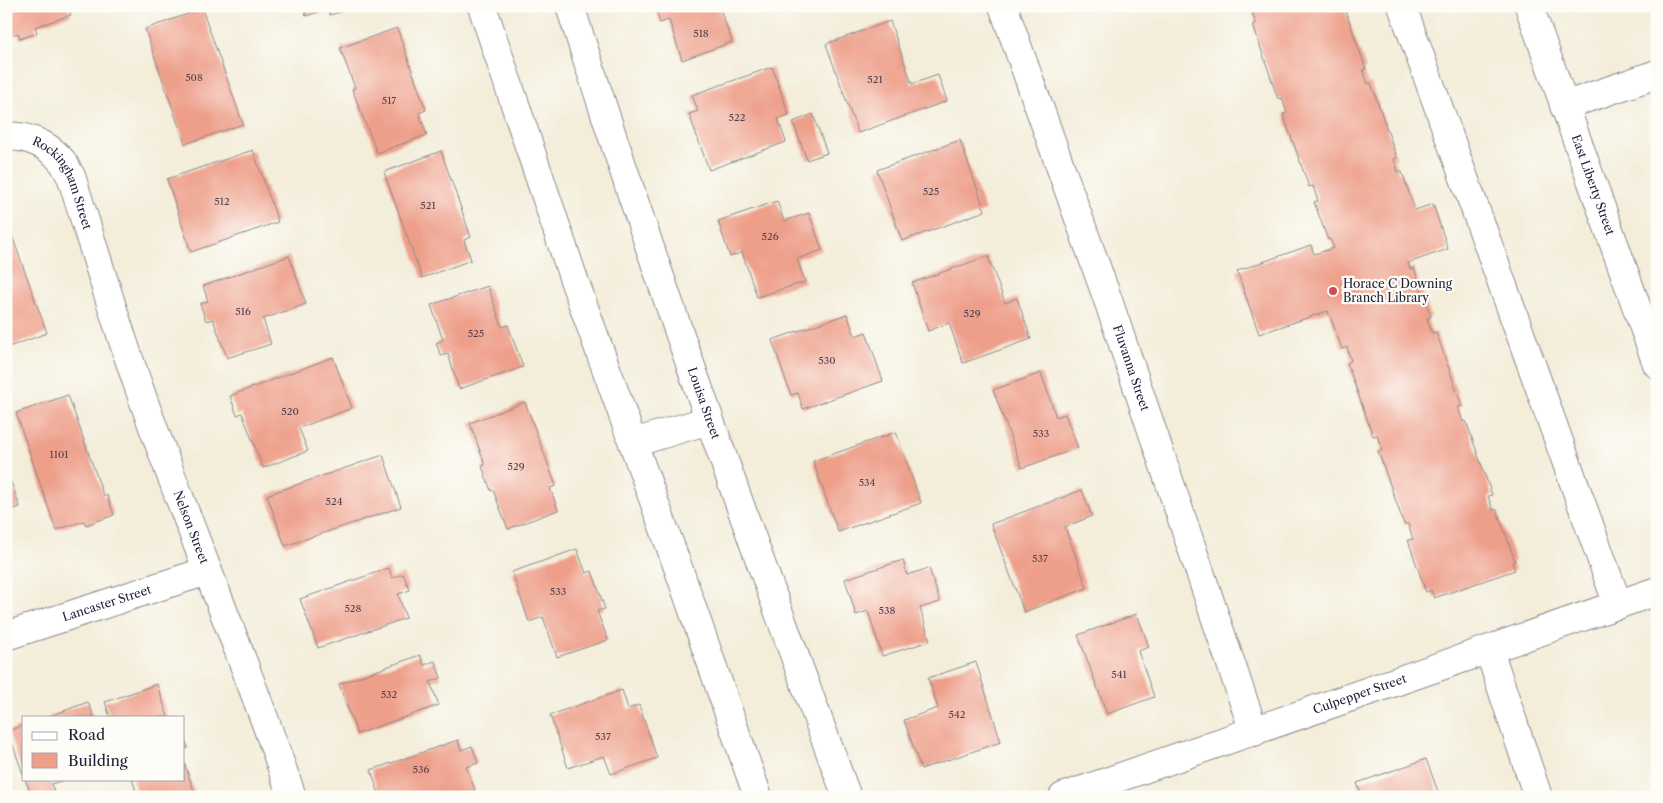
<svg xmlns="http://www.w3.org/2000/svg" width="1663" height="803" font-family="'Libre Caslon Text',serif">
<style>
.building{fill:#ee9f8a}
.lines{fill:none;stroke-linecap:round;stroke-linejoin:round}
.minor-casing{stroke:#8a888a;stroke-width:30}
.major-casing{stroke:#8a888a;stroke-width:30}
.minor{stroke:#fff;stroke-width:28}
.major{stroke:#fff;stroke-width:28}
.poi-dot{fill:#d1495b;stroke:#fdfcf7;stroke-width:2}
.labels{text-anchor:middle;stroke-width:4.5;stroke-linejoin:round;paint-order:stroke}
.number-label{font-size:10px;fill:#55414f}
.street-label{font-size:12px;fill:#22223b;stroke:#fdfcf7}
.poi-label{font-size:12px;fill:#22223b;stroke:#fdfcf7;text-anchor:start}
</style>
<rect width="100%" height="100%" fill="#fdfcf7"/>
<filter id="ink" filterUnits="userSpaceOnUse"><feTurbulence type="fractalNoise" baseFrequency=".02" numOctaves="2"/><feDisplacementMap in="SourceGraphic" scale="10" xChannelSelector="R" yChannelSelector="G"/><feConvolveMatrix kernelMatrix="1 2 1 2 8 2 1 2 1" color-interpolation-filters="sRGB"/></filter>
<filter id="wash" filterUnits="userSpaceOnUse"><feTurbulence type="fractalNoise" baseFrequency=".0096" numOctaves="4" result="noise"/><feDisplacementMap in="SourceGraphic" scale="20" xChannelSelector="R" yChannelSelector="G"/><feGaussianBlur stdDeviation="1.12" result="paint"/><feColorMatrix in="noise" values="0 0 0 0 0 0 0 0 0 0 0 0 0 0 0 0 0 1.4 0 .05"/><feComposite in="paint" operator="in"/></filter>
<g filter="url(#wash)">
<rect width="100%" height="100%" fill="#f3edd9"/>
<g id="blocks">
<g class="building">
<polygon points="6,6 68,6 71,15 35,27 37,33 20,39 18,33 6,37"/>
<polygon points="303,6 356,6 356,7 330,15 328,9 306,16"/>
<polygon points="655,6 719,6 732,42 682,60 669,20 660,23"/>
<polygon points="1246,6 1344,6 1366,69 1363,70 1368,84 1371,83 1397,158 1394,159 1398,172 1402,172 1415,210 1433,204 1448,249 1408,263 1410,269 1414,268 1431,317 1427,318 1432,333 1436,332 1462,406 1458,407 1463,422 1466,421 1492,495 1488,496 1493,510 1497,510 1515,561 1512,562 1515,570 1434,598 1431,590 1426,592 1408,540 1413,539 1408,524 1404,524 1378,451 1382,450 1377,435 1373,436 1347,363 1351,361 1347,347 1342,349 1328,311 1259,334 1237,271 1311,245 1314,254 1334,248 1330,239 1328,240 1314,202 1318,201 1313,186 1309,187 1283,114 1287,113 1282,98 1278,99 1253,25 1256,24 1251,8 1248,10"/>
<polygon points="202,9 243,124 185,144 145,29"/>
<polygon points="890,21 912,84 938,75 947,101 858,133 826,44"/>
<polygon points="397,28 426,110 419,113 427,135 377,153 352,89 355,88 340,48"/>
<polygon points="772,67 789,115 778,119 786,142 709,170 689,114 698,111 692,95"/>
<polygon points="813,114 827,153 807,160 793,122"/>
<polygon points="960,140 985,211 902,241 877,170"/>
<polygon points="253,150 278,222 191,252 167,179"/>
<polygon points="441,151 471,237 464,240 471,260 422,278 384,172"/>
<polygon points="777,201 784,221 809,213 822,250 797,259 805,282 757,297 742,252 730,257 718,221"/>
<polygon points="6,219 47,333 6,348"/>
<polygon points="289,256 306,304 263,319 271,344 227,358 213,319 206,321 200,304 208,301 203,286"/>
<polygon points="988,256 1005,303 1017,298 1031,339 963,363 949,323 928,331 912,283"/>
<polygon points="488,286 502,327 508,325 523,367 459,389 448,354 441,356 436,343 443,340 431,305"/>
<polygon points="847,314 855,336 866,332 883,381 803,409 798,393 791,395 772,340"/>
<polygon points="333,357 352,408 299,428 308,451 263,468 242,413 237,415 230,396"/>
<polygon points="1041,373 1056,417 1065,414 1078,448 1022,468 993,390"/>
<polygon points="68,395 104,497 107,495 114,515 86,525 84,521 56,530 16,413"/>
<polygon points="525,402 556,486 550,488 558,510 508,529 493,490 491,491 482,466 485,465 470,423"/>
<polygon points="896,432 921,503 838,532 813,461"/>
<polygon points="383,455 401,507 285,546 267,495"/>
<polygon points="6,468 20,507 6,512"/>
<polygon points="1082,490 1092,516 1065,527 1087,588 1024,612 991,524"/>
<polygon points="577,549 586,573 592,571 605,609 597,611 608,640 557,657 543,617 529,622 512,572"/>
<polygon points="903,560 907,575 929,568 940,602 920,608 930,641 882,656 868,611 856,615 845,579"/>
<polygon points="389,568 392,578 403,574 410,590 398,594 406,618 318,648 300,599"/>
<polygon points="1137,614 1149,647 1138,651 1154,697 1107,714 1078,635"/>
<polygon points="420,655 424,665 435,661 441,678 430,682 439,705 357,734 339,684"/>
<polygon points="976,662 1001,742 921,769 904,720 938,708 928,678"/>
<polygon points="157,684 168,717 110,717 105,702"/>
<polygon points="622,690 628,709 639,705 657,758 611,774 604,756 568,768 550,715"/>
<polygon points="88,702 94,717 47,717"/>
<polygon points="24,725 24,774 23,774 8,731"/>
<polygon points="184,737 188,748 184,750"/>
<polygon points="458,740 461,750 472,746 478,763 466,767 475,790 454,797 380,797 371,770"/>
<polygon points="1426,759 1440,797 1362,797 1357,783"/>
<polygon points="184,762 196,797 138,797 132,779 184,779"/>
<polygon points="25,779 64,779 64,780 51,784 56,797 32,797"/>
<polygon points="6,782 7,782 12,797 6,797"/>
</g>
</g>
</g>
<g filter="url(#ink)">
<use href="#blocks" fill-opacity="0" stroke="#8a888a" stroke-width="1"/>
<g class="lines">
<g class="minor-casing">
<g id="minor">
<polyline points="482,6 573,277 680,573 758,797"/>
<path id="s1" d="M570,6C655,272 749,535 847,797"/>
<path id="s2" d="M1003,6L1109,303L1254,732"/>
<polyline points="1402,6 1618,605"/>
<polyline points="1564,106 1657,74"/>
<path id="s3" d="M6,137C24,134 49,145 60,159C65,163 67,171 71,176C93,245 113,314 137,382C185,521 245,657 292,797"/>
<polyline points="633,443 709,420"/>
<path id="s4" d="M6,636L207,571"/>
<polyline points="1489,650 1538,797"/>
<path id="s5" d="M1063,797L1657,591"/>
</g>
</g>
<g class="major-casing">
<g id="major">
<path id="s6" d="M1529,6L1657,364"/>
</g>
</g>
<use href="#minor" class="minor"/>
<use href="#major" class="major"/>
</g>
</g>
<circle class="poi-dot" cx="1333" cy="291" r="5"/>
<g class="labels">
<g class="number-label">
<text x="701" y="37">518</text>
<text x="194" y="81">508</text>
<text x="875" y="83">521</text>
<text x="389" y="104">517</text>
<text x="737" y="121">522</text>
<text x="931" y="195">525</text>
<text x="222" y="205">512</text>
<text x="428" y="209">521</text>
<text x="770" y="240">526</text>
<text x="243" y="315">516</text>
<text x="972" y="317">529</text>
<text x="476" y="337">525</text>
<text x="827" y="364">530</text>
<text x="290" y="415">520</text>
<text x="1041" y="437">533</text>
<text x="59" y="458">1101</text>
<text x="516" y="470">529</text>
<text x="867" y="486">534</text>
<text x="334" y="505">524</text>
<text x="1040" y="562">537</text>
<text x="558" y="595">533</text>
<text x="353" y="612">528</text>
<text x="887" y="614">538</text>
<text x="1119" y="678">541</text>
<text x="389" y="698">532</text>
<text x="957" y="718">542</text>
<text x="603" y="740">537</text>
<text x="421" y="773">536</text>
</g>
<g class="street-label">
<text dy="4" stroke="none"><textPath href="#s6" startOffset="190">East Liberty Street</textPath></text>
<text dy="4" stroke="none"><textPath href="#s3" startOffset="82">Rockingham Street</textPath></text>
<text dy="4" stroke="none"><textPath href="#s2" startOffset="384">Fluvanna Street</textPath></text>
<text dy="4" stroke="none"><textPath href="#s1" startOffset="419">Louisa Street</textPath></text>
<text dy="4" stroke="none"><textPath href="#s3" startOffset="452">Nelson Street</textPath></text>
<text dy="4" stroke="none"><textPath href="#s4" startOffset="106">Lancaster Street</textPath></text>
<text dy="4" stroke="none"><textPath href="#s5" startOffset="314">Culpepper Street</textPath></text>
</g>
<g class="poi-label">
<text x="1343" y="288">Horace C Downing<tspan x="1343" dy="14">Branch Library</tspan></text>
</g>
</g>
<rect width="1663" height="803" fill="none" stroke="#fdfcf7" stroke-width="25"/>
<rect x="22" y="716" width="162" height="65" fill="#fdfcf7" stroke="#a5a5ac"/>
<rect x="32" y="732" width="25" height="8" fill="#ffffff" stroke="#a5a5ac"/>
<text x="68" y="740" font-size="15" fill="#22223b">Road</text>
<rect x="32" y="753" width="25" height="15" fill="#ee9f8a" stroke="#a5a5ac"/>
<text x="68" y="766" font-size="15" fill="#22223b">Building</text>
</svg>
